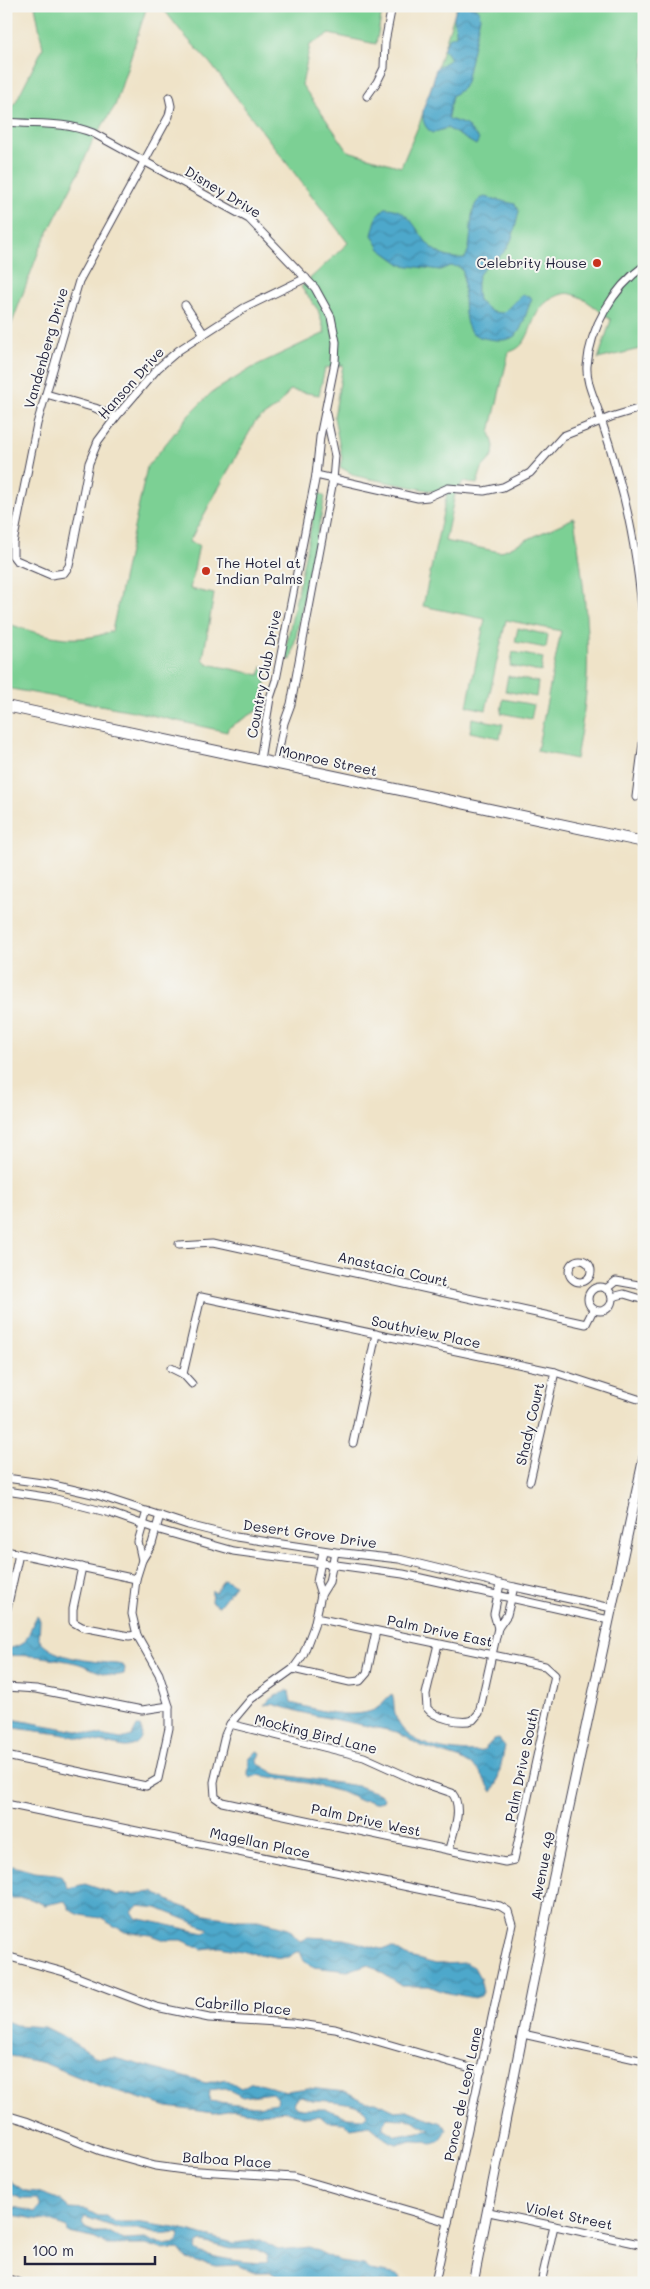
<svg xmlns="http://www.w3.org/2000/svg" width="650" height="2289" font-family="Mali,sans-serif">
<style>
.grass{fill:#7cd094;stroke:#4f7968}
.water{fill:url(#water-waves);stroke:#386583;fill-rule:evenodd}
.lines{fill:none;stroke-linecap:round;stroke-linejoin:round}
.minor-casing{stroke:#413f50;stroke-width:9}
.tertiary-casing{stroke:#413f50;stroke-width:11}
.secondary-casing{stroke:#413f50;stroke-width:12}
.minor{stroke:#fff;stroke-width:7}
.tertiary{stroke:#fff;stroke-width:9}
.secondary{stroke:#fff;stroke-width:10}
.poi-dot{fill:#c8321e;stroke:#f6f6f2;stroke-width:2}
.labels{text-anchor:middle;stroke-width:4;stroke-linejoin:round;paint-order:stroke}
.street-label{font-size:14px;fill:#22223b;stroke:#f6f6f2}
.poi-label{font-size:14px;fill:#22223b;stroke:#f6f6f2;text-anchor:end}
</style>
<defs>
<pattern id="water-waves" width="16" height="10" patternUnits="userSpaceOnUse" patternTransform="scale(1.25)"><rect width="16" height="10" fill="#4da8cb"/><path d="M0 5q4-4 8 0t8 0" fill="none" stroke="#4088a6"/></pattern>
</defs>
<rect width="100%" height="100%" fill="#f6f6f2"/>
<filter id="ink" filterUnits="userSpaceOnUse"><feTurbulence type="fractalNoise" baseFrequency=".02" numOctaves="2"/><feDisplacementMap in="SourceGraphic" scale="10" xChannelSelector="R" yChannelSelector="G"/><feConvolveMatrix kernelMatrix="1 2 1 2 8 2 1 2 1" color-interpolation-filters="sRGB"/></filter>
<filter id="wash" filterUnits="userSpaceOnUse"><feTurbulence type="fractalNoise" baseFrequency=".0096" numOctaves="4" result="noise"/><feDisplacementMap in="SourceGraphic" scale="20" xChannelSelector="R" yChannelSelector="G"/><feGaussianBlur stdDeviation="1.12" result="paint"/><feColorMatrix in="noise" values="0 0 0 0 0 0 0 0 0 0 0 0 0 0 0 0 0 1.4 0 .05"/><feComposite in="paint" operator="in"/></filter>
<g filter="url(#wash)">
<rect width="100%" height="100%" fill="#efe3c8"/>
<g class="grass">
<polygon points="35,6 147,6 115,106 92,142 80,170 40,248 6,339 6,121 43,48"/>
<path d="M161,6H383L376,44L329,34L310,45L302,85L348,151L401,167L420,122L457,6H644V348L598,359L611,320C600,312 585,297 572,294C565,292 559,295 553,298C526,311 536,345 509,352L490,432L494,446L493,456L482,468L477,484L463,482L455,494L445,541L500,552L574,518C583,578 592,642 585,702C583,721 579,740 576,759L537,751L561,631L506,620L486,710L467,706L485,619L423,606L447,494L356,476L340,467L342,458L334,417L343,365L325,368L319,395L290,390L278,406L255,422L189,542L199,545L190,589L214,594L203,659L208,664L260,675L262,666L267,673L260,709L228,728L227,732L133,711L6,688V623C41,635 76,646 112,631L147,467L189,415L211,393L257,365L325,333L318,310L301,287L348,243L210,63L184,35Z"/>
<polygon points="318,493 320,493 325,497 291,660 284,657"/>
<polygon points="518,628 548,635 546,648 515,642"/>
<polygon points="513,652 543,658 541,672 510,666"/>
<polygon points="508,676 538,682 536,697 505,691"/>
<polygon points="503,699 534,705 531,719 501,713"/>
<polygon points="472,718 503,724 500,738 470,732"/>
</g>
<g class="water">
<path d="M459,6H472L479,10L480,17L466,82L463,88L452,96L448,116L449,119L466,125L479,139L476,145L447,128L432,133C415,120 426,102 431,88C434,82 434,75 436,68L451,59L443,49L449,38L456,35C457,23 449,17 459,6Z"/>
<path d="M485,197L515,204L519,211C516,224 513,242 504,252C485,272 473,265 478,301L492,312L503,313L522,295L530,296L532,299C520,325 524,345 489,339C482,338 473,336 469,329C462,316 465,287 463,272L460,267L450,266L440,270L402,265L380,249L372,235L377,216L385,208C423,207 416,263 465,258C476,241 464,202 485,197Z"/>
<polygon points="224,1579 235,1585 219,1606 211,1602 212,1590 215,1593"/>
<path d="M37,1616L40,1620L39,1639C52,1661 100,1661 123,1665L125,1668L124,1674C107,1679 91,1667 76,1663C54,1658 28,1654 6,1656V1649C32,1645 26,1633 37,1616Z"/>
<path d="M286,1690L289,1691L291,1703C315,1709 350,1720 374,1710C381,1707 385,1698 392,1694C395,1701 393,1712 397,1720C409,1748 457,1754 483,1751L493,1740L499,1739L505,1746L497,1784L492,1792L480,1772L473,1766L461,1759L421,1746L397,1732L308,1714L272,1704L265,1705L270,1699Z"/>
<path d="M6,1718L121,1739L132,1736L137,1726L141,1727C145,1738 136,1748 124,1747L60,1734L6,1727Z"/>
<polygon points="257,1751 261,1753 257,1763 276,1774 358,1786 380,1794 384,1798 383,1801 374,1803 366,1800 361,1801 342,1792 307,1783 258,1775 250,1778 248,1775 249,1759"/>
<path d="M13,1866L34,1872L56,1874L61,1876L68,1888L85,1884L118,1895L153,1892L178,1905L206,1915L239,1920H258L289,1928L300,1941L308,1937L345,1939L381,1949L393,1948L406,1956L436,1964L466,1963L474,1967L480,1978L483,1992L481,1996L474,1998L444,1992L429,1986H402L368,1964L348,1971L313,1967L304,1961L300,1952H296L288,1957L280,1958L220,1947L202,1949L182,1940H165L151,1935L125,1932L100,1918L80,1915L70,1910L65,1901L45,1905L28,1898H6V1868ZM138,1906L157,1908L209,1929L204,1933L136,1918L132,1911Z"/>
<path d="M6,2021L16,2025L45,2027L61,2035L98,2058H115L206,2083L226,2079L241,2088L252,2082L286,2091L308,2088L347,2092L366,2102H376L395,2111L407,2110L441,2123L447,2129C437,2151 428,2140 411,2141C406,2142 401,2145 396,2144C385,2141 378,2132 370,2126L351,2129L344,2123L327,2122L320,2116L304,2117L286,2111L257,2114L234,2110L214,2113L167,2107L98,2085L44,2063L6,2055ZM225,2088L243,2097L272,2093L278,2100L276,2103L257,2106L209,2101L210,2090ZM301,2096C305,2097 308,2099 312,2100C325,2101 363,2101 367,2114L364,2118L348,2117L326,2109H302L293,2104L295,2099ZM388,2118L412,2120L430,2130L396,2136L384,2128V2122Z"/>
<path d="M6,2179L26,2191L38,2192L60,2200L70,2209L87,2210L98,2216H107L114,2222H136L175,2228L234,2243L260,2240L278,2250L310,2247L340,2262L364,2265L370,2270L394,2274L400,2277L402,2283L284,2281L270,2272H252L237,2265L217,2266L204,2263H196L187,2259L179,2249L161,2250L146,2245H108L93,2238L68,2233L67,2228L48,2221L6,2214V2205L36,2212L41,2206L38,2199H22L6,2192ZM85,2217L120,2229H137L160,2235L176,2233L179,2235L177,2243L163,2245L145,2239L123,2240L108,2232H95L85,2228L82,2222ZM202,2242L231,2249H256L266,2255L268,2262C258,2265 201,2257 196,2249L198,2244Z"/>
</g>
</g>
<g filter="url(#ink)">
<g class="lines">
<g class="minor-casing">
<g id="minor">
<polyline points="367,96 377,82 384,68 385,42 392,6"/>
<polyline points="169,97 171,106 169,116 79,281 37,424 13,543 13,556 16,560 51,575 64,573 69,566 71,557 89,463 98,441 116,417 158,368 179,350 244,308 306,278"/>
<path d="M6,122C38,125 62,121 93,133L249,219L315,288L331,317L336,342L335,362L320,437L316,475L276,680L270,698L260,760"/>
<path d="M644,266C613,288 590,328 587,366C586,382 593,395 598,410C606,433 613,456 619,479C633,528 640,579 644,630"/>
<polyline points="185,305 204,334"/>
<polyline points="46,394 95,408 116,417"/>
<polyline points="316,475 418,498 428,497 448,488 484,491 503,487 530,473 563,436 611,417 644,407"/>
<polyline points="276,764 284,723 291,704 333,480 335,456 326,414"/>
<polyline points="636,797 644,735"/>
<polyline points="179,1244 214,1242 586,1324 593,1310"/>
<circle cx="580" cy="1271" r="11"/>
<circle cx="600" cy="1299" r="12"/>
<polyline points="606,1289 616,1281 644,1286"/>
<polyline points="612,1297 624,1294 644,1300"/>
<polyline points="171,1368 183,1374 192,1384"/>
<polyline points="183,1374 201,1297 555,1372 644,1401"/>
<polyline points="353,1443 376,1334"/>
<polyline points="6,1478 49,1484 97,1495 188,1525 236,1537 335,1552 399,1559 514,1587 612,1608"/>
<polyline points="530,1481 555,1372"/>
<polyline points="6,1491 52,1498 110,1513 156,1529 233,1551 403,1574 609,1620"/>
<polyline points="6,1551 136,1579"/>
<polyline points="142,1560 138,1542 147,1511"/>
<polyline points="82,1567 73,1609 73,1622 82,1627 129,1636 137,1635"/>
<polyline points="321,1595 317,1582 323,1551"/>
<polyline points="6,1613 19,1554"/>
<polyline points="316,1618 545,1666 555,1675 514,1860 505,1862 222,1802 215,1797 214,1782 225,1735 230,1724 251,1699 293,1669 303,1655 314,1626 321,1595 329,1582 335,1552"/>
<polyline points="498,1628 494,1614 500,1584"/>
<path d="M438,1644L426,1694L427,1708C434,1718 461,1724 473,1720L479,1713L498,1628L507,1615L514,1587"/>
<polyline points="293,1669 350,1682 360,1681 367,1673 376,1631"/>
<polyline points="6,1687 36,1689 142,1710 169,1706"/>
<path d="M230,1724L364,1757L417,1781L452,1793C464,1808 453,1833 449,1849"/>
<polyline points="6,1756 146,1786 158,1779 169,1728 169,1706 159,1674 137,1635 132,1614 136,1579 142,1560 152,1544 160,1515"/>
<polyline points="6,1804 500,1906 508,1911 512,1924 435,2283"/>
<polyline points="6,1956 64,1972 156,2007 209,2018 292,2023 335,2029 481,2071"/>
<polyline points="523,2034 644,2061"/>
<polyline points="6,2115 26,2121 101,2151 155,2166 184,2170 293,2177 448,2222"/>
<polyline points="489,2212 644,2245"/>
<polyline points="6,2278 20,2283"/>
<polyline points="541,2283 554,2226"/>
</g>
</g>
<g class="tertiary-casing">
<polyline id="tertiary" points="473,2283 553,1881 644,1457"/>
</g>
<g class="secondary-casing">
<polyline id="secondary" points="6,706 644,842"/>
</g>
<use href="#minor" class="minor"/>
<use href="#tertiary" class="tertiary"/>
<use href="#secondary" class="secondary"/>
</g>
</g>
<g class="poi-dot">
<circle cx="597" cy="263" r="5"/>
<circle cx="206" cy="571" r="5"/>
</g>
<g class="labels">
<g class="street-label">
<text transform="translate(223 192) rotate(31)" y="5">Disney Drive</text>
<text transform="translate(46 348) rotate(-74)" y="5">Vandenberg Drive</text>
<text transform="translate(131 383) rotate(-48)" y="5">Hanson Drive</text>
<text transform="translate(264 674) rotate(-79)" y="5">Country Club Drive</text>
<text transform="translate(328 761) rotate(12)" y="5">Monroe Street</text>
<text transform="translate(393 1269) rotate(13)" y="5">Anastacia Court</text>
<text transform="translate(426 1332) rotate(12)" y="5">Southview Place</text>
<text transform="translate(530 1424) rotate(-77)" y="5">Shady Court</text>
<text transform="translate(310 1534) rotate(8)" y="5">Desert Grove Drive</text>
<text transform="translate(440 1631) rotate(12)" y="5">Palm Drive East</text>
<text transform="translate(316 1734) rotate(14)" y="5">Mocking Bird Lane</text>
<text transform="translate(522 1765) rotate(-78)" y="5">Palm Drive South</text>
<text transform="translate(366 1820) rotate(12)" y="5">Palm Drive West</text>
<text transform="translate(260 1843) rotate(12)" y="5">Magellan Place</text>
<text transform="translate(543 1866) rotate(-78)" y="5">Avenue 49</text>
<text transform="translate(243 2006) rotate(5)" y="5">Cabrillo Place</text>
<text transform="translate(463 2094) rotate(-78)" y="5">Ponce de Leon Lane</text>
<text transform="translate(227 2160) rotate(4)" y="5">Balboa Place</text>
<text transform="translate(569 2216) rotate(12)" y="5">Violet Street</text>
</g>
<g class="poi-label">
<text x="587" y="268">Celebrity House</text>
<text x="216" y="568" text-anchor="start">The Hotel at<tspan x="216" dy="16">Indian Palms</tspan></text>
</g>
</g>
<rect width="650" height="2289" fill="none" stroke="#f6f6f2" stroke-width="25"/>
<path d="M25 2256v8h130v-8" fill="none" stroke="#22223b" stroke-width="2.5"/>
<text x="32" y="2256" font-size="15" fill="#22223b" stroke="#f6f6f2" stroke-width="4" paint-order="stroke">100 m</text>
</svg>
